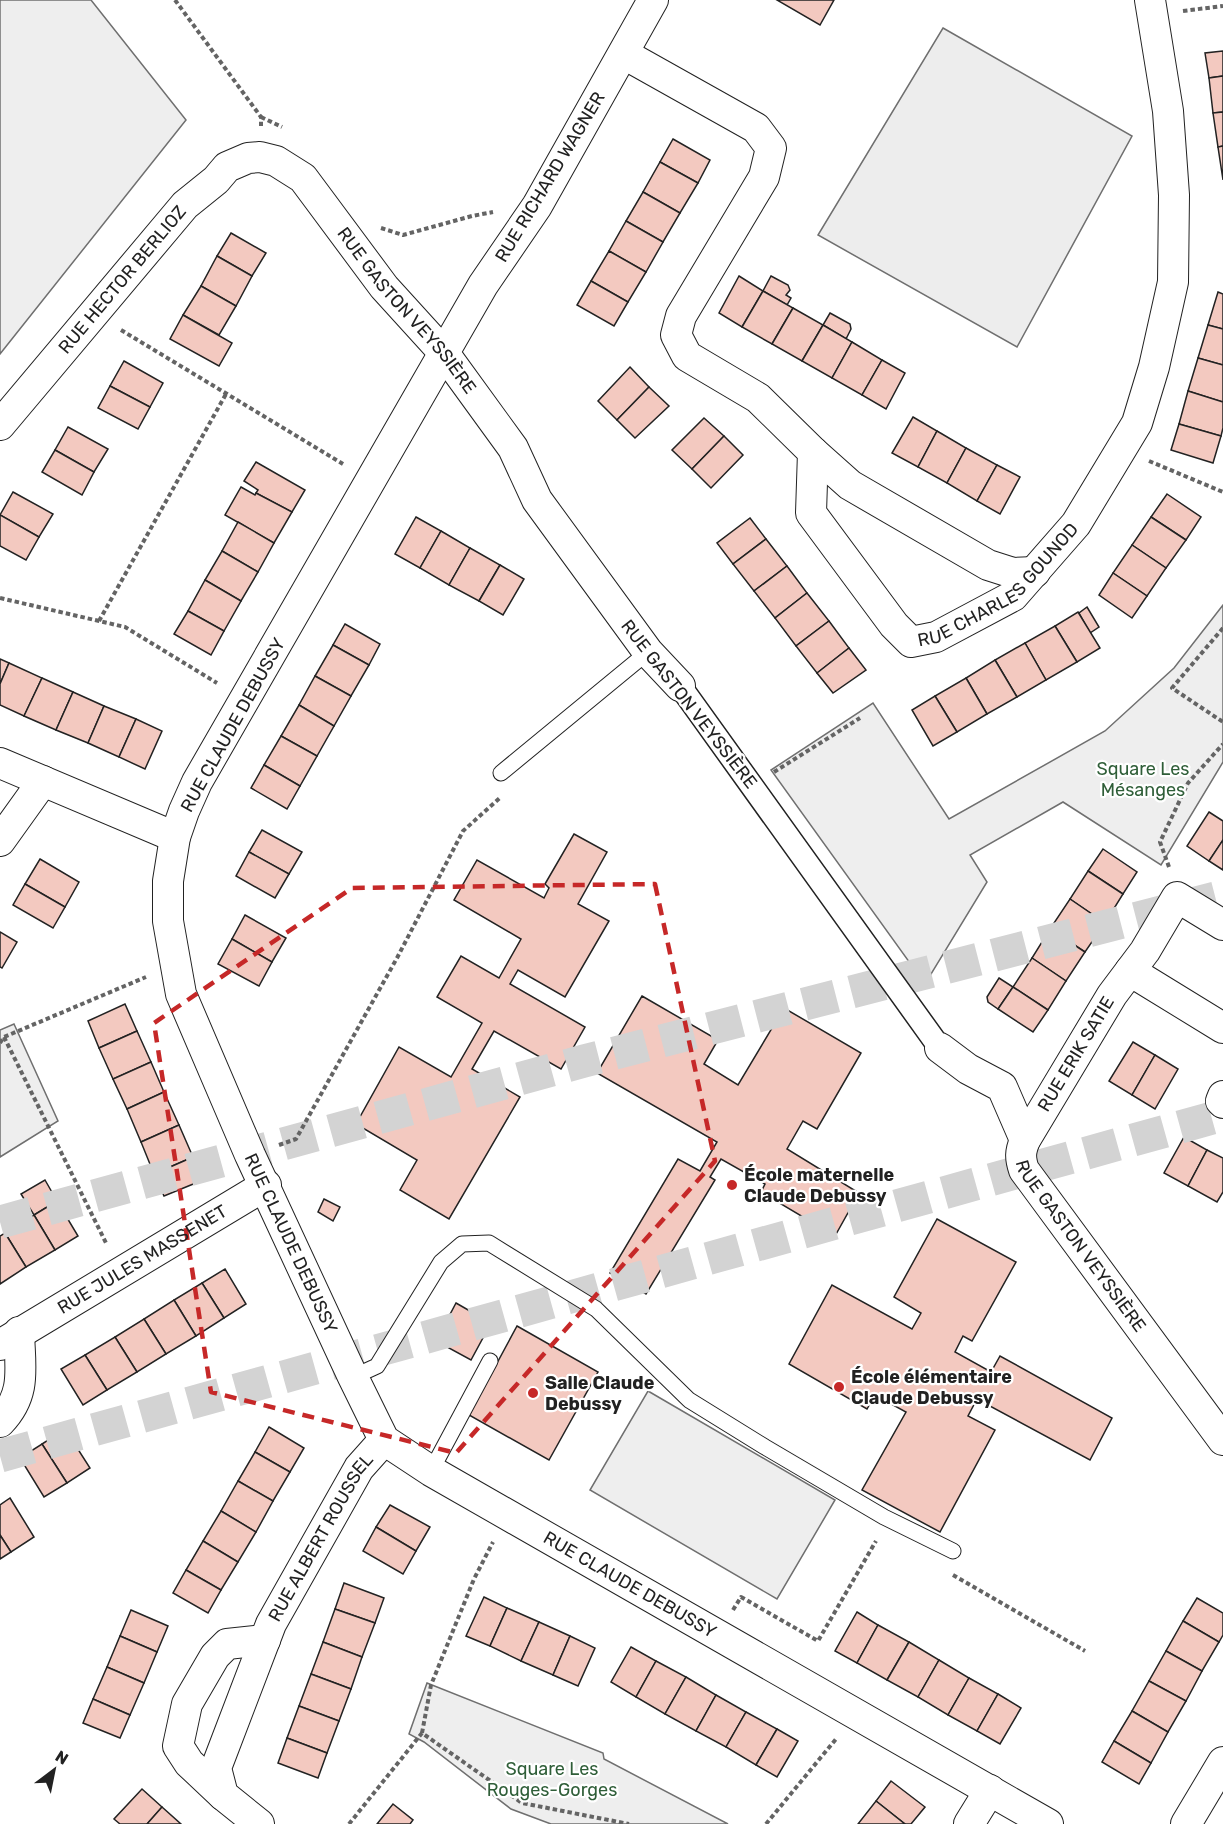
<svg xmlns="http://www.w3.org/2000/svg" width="1223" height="1824" font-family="Rubik,sans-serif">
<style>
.green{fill:#eee;stroke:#6f6f6f;stroke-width:1.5}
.parking{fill:#ededed;stroke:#6f6f6f;stroke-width:1.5}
.building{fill:#f3c9c0;stroke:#222;stroke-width:1.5}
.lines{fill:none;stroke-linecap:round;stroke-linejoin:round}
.trunk-tunnel{stroke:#d3d3d3;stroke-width:33;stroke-dasharray:33 16;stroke-linecap:butt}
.service-casing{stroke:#222;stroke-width:17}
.pedestrian-casing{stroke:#222;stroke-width:25}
.minor-casing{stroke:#222;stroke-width:32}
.path{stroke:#646464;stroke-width:4;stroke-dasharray:4.5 3;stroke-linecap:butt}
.service{stroke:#fff;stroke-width:15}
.pedestrian{stroke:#fff;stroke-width:22}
.minor{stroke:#fff;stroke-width:30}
.marked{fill:none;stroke:#c62828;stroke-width:4.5;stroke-dasharray:12 8;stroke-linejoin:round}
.poi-dot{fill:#c62828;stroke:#fff;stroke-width:2}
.labels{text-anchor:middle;stroke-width:4.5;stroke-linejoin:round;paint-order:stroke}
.street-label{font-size:18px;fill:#222;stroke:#fff}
.park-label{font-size:18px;fill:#2f5e38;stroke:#fff}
.poi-label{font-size:18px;font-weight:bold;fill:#222;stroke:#fff;text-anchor:start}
</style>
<rect width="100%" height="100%" fill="#fff"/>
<g class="green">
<polygon points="0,0 91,0 186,120 0,354"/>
<polygon points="1223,605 1223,762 1161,865 1063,802 970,855 987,882 925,984 771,770 873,703 949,819 1105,731 1174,668"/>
<polygon points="14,1024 58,1121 0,1157 0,1030"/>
<polygon points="648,1391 835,1500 777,1599 590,1490"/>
<polygon points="427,1683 603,1753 604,1759 728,1824 551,1824 511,1809 424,1742 409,1734"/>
</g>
<polygon class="parking" points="943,28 1132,136 1017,347 818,235"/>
<g class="building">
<polygon points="777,0 834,0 820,25"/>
<polygon points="1223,51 1223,76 1209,78 1205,53"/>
<polygon points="1223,76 1223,112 1213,113 1209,78"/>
<polygon points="1223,112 1223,146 1218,147 1213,113"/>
<polygon points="673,139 710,160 698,183 660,162"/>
<polygon points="1223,146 1223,180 1218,147"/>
<polygon points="660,162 698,183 680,213 643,192"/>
<polygon points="643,192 680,213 663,242 626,221"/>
<polygon points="626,221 663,242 646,272 609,251"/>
<polygon points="231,233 266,253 252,276 217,256"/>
<polygon points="609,251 646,272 628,302 591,281"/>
<polygon points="217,256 252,276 236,306 201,286"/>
<polygon points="739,276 763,291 742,327 719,313"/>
<polygon points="771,276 788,285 790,290 786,295 791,298 787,305 763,291"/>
<polygon points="591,281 628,302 614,326 577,305"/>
<polygon points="201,286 236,306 219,335 183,315"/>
<polygon points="763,291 793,308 772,344 742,327"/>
<polygon points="1218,292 1223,294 1223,329 1208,325"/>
<polygon points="793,308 823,325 802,361 772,344"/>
<polygon points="830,313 850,324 851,329 846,339 823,325"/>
<polygon points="183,315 232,343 219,366 170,339"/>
<polygon points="823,325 852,342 832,378 802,361"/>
<polygon points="1208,325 1223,329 1223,365 1198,358"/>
<polygon points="852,342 882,360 862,395 832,378"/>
<polygon points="1198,358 1223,365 1223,402 1188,391"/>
<polygon points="882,360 905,373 886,409 862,395"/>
<polygon points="124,361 163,383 150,407 110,386"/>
<polygon points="630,367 649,387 617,420 598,401"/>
<polygon points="110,386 150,407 138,429 98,408"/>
<polygon points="649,387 669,406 635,438 617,420"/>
<polygon points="1188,391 1223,402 1223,428 1221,436 1179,424"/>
<polygon points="913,417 937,431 918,467 892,453"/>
<polygon points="704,418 724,436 692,469 672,450"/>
<polygon points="1179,424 1221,436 1213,463 1171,450"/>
<polygon points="68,427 108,449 94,472 55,450"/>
<polygon points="937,431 966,448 947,483 918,467"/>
<polygon points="724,436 743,455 711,488 692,469"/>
<polygon points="966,448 997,465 977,501 947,483"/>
<polygon points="55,450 94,472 82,495 42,472"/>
<polygon points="256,462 305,490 292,512 256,493 258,490 244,481"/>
<polygon points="997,465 1020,477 1000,514 977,501"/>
<polygon points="241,487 255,495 256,493 292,512 274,543 225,515"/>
<polygon points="13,492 53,514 39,537 0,515"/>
<polygon points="1167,494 1201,517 1186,540 1151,517"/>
<polygon points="0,515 39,537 26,560 0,546"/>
<polygon points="416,517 441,531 420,568 395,554"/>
<polygon points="1151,517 1186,540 1166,568 1132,545"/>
<polygon points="750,518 766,539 733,564 717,543"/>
<polygon points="238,522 274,543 258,572 222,551"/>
<polygon points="441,531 470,548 449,585 420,568"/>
<polygon points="766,539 787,566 754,591 733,564"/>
<polygon points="1132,545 1166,568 1147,596 1113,573"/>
<polygon points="470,548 500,565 479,601 449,585"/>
<polygon points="222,551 258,572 241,601 205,580"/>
<polygon points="500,565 524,579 503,615 479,601"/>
<polygon points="787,566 807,593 775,618 754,591"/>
<polygon points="1113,573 1147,596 1132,618 1099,595"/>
<polygon points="205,580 241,601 224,631 188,611"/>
<polygon points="807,593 829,621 796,646 775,618"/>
<polygon points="1087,607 1099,627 1090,633 1079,613"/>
<polygon points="188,611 224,631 211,655 174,634"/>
<polygon points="1078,612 1100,648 1077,662 1055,626"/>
<polygon points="829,621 849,648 817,673 796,646"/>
<polygon points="345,624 380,644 369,665 333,645"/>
<polygon points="1055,626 1077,662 1046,680 1025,643"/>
<polygon points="1025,643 1046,680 1017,697 995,660"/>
<polygon points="333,645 369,665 351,696 315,676"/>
<polygon points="849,648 866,670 833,693 817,673"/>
<polygon points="0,659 9,663 0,684"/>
<polygon points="995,660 1017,697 987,714 966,678"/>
<polygon points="9,663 42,678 24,716 0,705 0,684"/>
<polygon points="315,676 351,696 334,726 299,705"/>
<polygon points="42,678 73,692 56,730 24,716"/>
<polygon points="966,678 987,714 957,732 935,696"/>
<polygon points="73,692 104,706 88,743 56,730"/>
<polygon points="935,696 957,732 933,746 912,710"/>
<polygon points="299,705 334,726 317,756 281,736"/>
<polygon points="104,706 136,719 119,757 88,743"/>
<polygon points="136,719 162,731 145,769 119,757"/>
<polygon points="281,736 317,756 300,786 264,765"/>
<polygon points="264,765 300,786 287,809 251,788"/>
<polygon points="1209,812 1223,821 1223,840 1209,861 1187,846"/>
<polygon points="262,830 302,852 289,874 249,852"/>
<polygon points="574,834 607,852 578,904 609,921 565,997 518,970 510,984 585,1027 561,1069 494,1031 472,1069 520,1097 449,1219 400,1190 417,1160 356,1124 399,1047 451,1077 482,1023 437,997 461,956 499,978 521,939 454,900 477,860 544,898 549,888 545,884"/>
<polygon points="1223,840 1223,870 1209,861"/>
<polygon points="1103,849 1137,872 1123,894 1088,871"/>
<polygon points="249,852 289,874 275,898 236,876"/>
<polygon points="40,859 79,882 65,907 25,884"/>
<polygon points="1088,871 1123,894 1105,923 1070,899"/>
<polygon points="25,884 65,907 53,928 13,905"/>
<polygon points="1070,899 1105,923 1085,952 1050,929"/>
<polygon points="245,915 286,938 272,962 232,939"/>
<polygon points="1050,929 1085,952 1066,981 1032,958"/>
<polygon points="0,932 17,942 2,968 0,967"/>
<polygon points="232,939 272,962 259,986 218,964"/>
<polygon points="1032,958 1066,981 1048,1010 1013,987"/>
<polygon points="999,978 1013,987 998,1009 988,1002 987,997"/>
<polygon points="1013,987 1048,1010 1033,1032 998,1009"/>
<polygon points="642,996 718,1040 704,1064 738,1085 784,1008 861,1053 817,1129 803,1121 787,1149 859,1193 835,1236 761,1192 765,1184 721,1159 710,1177 715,1180 646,1294 610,1273 678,1159 700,1171 717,1142 597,1073"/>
<polygon points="125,1004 137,1031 99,1048 88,1021"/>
<polygon points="137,1031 151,1062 113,1079 99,1048"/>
<polygon points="1133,1042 1155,1055 1132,1095 1109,1081"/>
<polygon points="1155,1055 1178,1069 1155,1109 1132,1095"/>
<polygon points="151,1062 164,1092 127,1109 113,1079"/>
<polygon points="164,1092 179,1125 141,1142 127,1109"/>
<polygon points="179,1125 193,1157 154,1174 141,1142"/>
<polygon points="1184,1137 1207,1150 1188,1186 1164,1173"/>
<polygon points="1207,1150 1223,1158 1223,1192 1217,1202 1188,1186"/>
<polygon points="193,1157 203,1180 164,1196 154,1174"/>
<polygon points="45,1180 57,1201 34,1215 21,1194"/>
<polygon points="324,1199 340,1207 333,1221 318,1212"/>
<polygon points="57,1201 78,1236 55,1250 34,1215"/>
<polygon points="34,1215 55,1250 26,1267 5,1233"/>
<polygon points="937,1219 1016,1262 972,1341 963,1336 955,1352 991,1372 1000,1356 1112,1418 1090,1460 977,1399 968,1416 995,1430 940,1532 862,1490 906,1412 875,1395 867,1409 789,1364 832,1285 912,1329 921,1313 894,1297"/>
<polygon points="5,1233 26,1267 0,1284 0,1236"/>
<polygon points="225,1269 246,1304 224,1318 202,1283"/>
<polygon points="202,1283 224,1318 196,1336 174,1300"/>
<polygon points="174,1300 196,1336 166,1354 144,1319"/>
<polygon points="456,1303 491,1323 471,1360 436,1341"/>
<polygon points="144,1319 166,1354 137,1372 115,1337"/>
<polygon points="517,1326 598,1372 549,1460 469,1415"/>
<polygon points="115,1337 137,1372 107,1390 85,1355"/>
<polygon points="85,1355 107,1390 83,1405 61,1369"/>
<polygon points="269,1427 304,1448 290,1472 255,1452"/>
<polygon points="65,1429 90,1468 67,1483 42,1444"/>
<polygon points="42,1444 67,1483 44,1497 20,1458"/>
<polygon points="255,1452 290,1472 273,1501 238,1481"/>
<polygon points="238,1481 273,1501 256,1532 221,1511"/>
<polygon points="10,1498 34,1537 11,1552 0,1535 0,1505"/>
<polygon points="390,1505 430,1527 416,1551 376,1527"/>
<polygon points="221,1511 256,1532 238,1562 203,1541"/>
<polygon points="376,1527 416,1551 403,1574 363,1551"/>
<polygon points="0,1535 11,1552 0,1559"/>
<polygon points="203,1541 238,1562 221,1590 186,1570"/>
<polygon points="186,1570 221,1590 208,1613 173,1593"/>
<polygon points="344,1583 384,1598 375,1623 335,1609"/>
<polygon points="484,1597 507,1608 490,1646 466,1636"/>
<polygon points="1197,1598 1223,1613 1223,1635 1219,1642 1183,1621"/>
<polygon points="507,1608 539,1622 521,1661 490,1646"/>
<polygon points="335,1609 375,1623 362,1657 323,1642"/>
<polygon points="131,1610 168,1626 157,1652 120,1636"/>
<polygon points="857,1612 878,1625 857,1663 835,1651"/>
<polygon points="1183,1621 1219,1642 1202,1671 1166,1651"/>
<polygon points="539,1622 570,1636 553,1675 521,1661"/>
<polygon points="878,1625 909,1642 887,1680 857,1663"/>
<polygon points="120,1636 157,1652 144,1683 107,1667"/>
<polygon points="570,1636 595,1648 578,1686 553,1675"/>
<polygon points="323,1642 362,1657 351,1689 311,1674"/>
<polygon points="909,1642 939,1660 918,1697 887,1680"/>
<polygon points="631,1647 656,1661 636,1697 611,1682"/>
<polygon points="1166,1651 1202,1671 1186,1701 1149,1681"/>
<polygon points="939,1660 969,1678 948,1715 918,1697"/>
<polygon points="656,1661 686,1677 665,1714 636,1697"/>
<polygon points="107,1667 144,1683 130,1715 93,1699"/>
<polygon points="311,1674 351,1689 339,1721 299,1706"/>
<polygon points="686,1677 716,1695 696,1731 665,1714"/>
<polygon points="969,1678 998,1694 977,1731 948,1715"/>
<polygon points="1149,1681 1186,1701 1168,1732 1132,1711"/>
<polygon points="998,1694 1021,1708 1000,1744 977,1731"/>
<polygon points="716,1695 746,1712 726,1747 696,1731"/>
<polygon points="93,1699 130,1715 120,1738 83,1723"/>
<polygon points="299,1706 339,1721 327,1753 287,1738"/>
<polygon points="1132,1711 1168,1732 1151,1763 1114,1741"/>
<polygon points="746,1712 777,1729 756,1765 726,1747"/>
<polygon points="777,1729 798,1741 777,1777 756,1765"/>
<polygon points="287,1738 327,1753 318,1778 278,1763"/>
<polygon points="1114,1741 1151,1763 1139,1784 1102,1762"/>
<polygon points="891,1781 925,1807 911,1824 905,1824 876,1801"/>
<polygon points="142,1789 162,1807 147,1824 120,1824 114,1819"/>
<polygon points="876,1801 905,1824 858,1824"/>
<polygon points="393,1804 413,1820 410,1824 377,1824"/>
<polygon points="162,1807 181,1824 147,1824"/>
</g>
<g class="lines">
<g class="trunk-tunnel">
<polyline points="0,1222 584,1061 1223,896"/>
<polyline points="0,1456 1223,1115"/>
</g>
<g class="service-casing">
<g id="service">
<polyline points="501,773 648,652"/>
<polyline points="353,1377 377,1366 441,1262 462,1244 489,1243 596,1309 689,1400 765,1447 884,1517 953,1551"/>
<polyline points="431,1471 490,1361"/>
</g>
</g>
<g class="pedestrian-casing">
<polyline id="pedestrian" points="680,686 940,1048"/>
</g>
<g class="minor-casing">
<g id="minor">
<path id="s1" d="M653,0L537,206L483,285L197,782L184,811L175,837L168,881V921L181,994L250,1155L353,1377L384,1440L431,1471L1048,1824"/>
<path id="s2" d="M624,54L756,128L771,148L764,177L681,316L676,335L687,356L758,398L813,452L811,513L894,625L911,642L936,637L1013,596L1076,524L1137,423L1154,367L1173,282L1174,195L1168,111L1150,0"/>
<path id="s3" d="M0,425L185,205L216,180L227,167L248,158L260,157L276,161L303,178L384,287L444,353L513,448L537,500L648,652L680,686"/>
<polyline points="813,452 850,485 988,565 1013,573 1035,572"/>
<polyline points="0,763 175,837"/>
<polyline points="0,841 43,781"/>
<path id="s4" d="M1223,925L1177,897L1145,951L1112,995L1025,1140C1020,1152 1020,1158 1024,1170L1223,1440"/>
<polyline points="1130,971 1223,1028"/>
<polyline points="940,1048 968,1069 1002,1087 1025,1140"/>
<polyline points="1223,1096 1221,1101 1223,1103"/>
<path id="s5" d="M0,1345L266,1185"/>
<path d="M0,1422C27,1394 20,1368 19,1332"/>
<polyline points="223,1795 189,1763 178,1746 187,1704 215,1656 227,1644 265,1640"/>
<path id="s6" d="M259,1824L223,1795L216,1768L271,1624L359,1468L384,1440"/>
<polyline points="969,1824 990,1790"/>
<polyline points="1186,1824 1223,1762"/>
</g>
</g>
<g class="path">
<polyline points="175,0 261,117 261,126"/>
<polyline points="1183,11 1223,6"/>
<polyline points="261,117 282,127"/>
<polyline points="381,228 403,235 472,216 493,212"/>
<polyline points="121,330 343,464"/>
<polyline points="1149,461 1223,492"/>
<polyline points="0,598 125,627 217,683"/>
<polyline points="99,621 226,394"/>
<polyline points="1223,628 1172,688 1223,722"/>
<polyline points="774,772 860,718"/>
<polyline points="1169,867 1160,842 1188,783 1223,744"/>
<polyline points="4,1037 107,1245"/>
<polyline points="0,1043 4,1037 146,977"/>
<polyline points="279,1145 296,1139 397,958 463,831 501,797"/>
<polyline points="953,1575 1085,1651"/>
<polyline points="733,1610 741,1597 818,1641 876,1541"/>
<polyline points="422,1733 431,1685 474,1579 493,1542"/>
<polyline points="349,1824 422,1733 522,1803 629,1824"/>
<polyline points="766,1824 836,1739"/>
</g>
<use href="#service" class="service"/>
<use href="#pedestrian" class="pedestrian"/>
<use href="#minor" class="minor"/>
</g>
<path class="marked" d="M655,884L715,1161L456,1453L211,1392L154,1023L352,888Z"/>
<g class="poi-dot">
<circle cx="732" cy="1185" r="6"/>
<circle cx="839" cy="1387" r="6"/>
<circle cx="533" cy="1393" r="6"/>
</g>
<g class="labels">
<g class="street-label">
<text transform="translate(550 177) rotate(-59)" y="6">RUE RICHARD WAGNER</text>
<text dy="6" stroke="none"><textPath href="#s3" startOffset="190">RUE HECTOR BERLIOZ</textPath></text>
<text dy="6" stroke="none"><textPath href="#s3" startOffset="596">RUE GASTON VEYSSIÈRE</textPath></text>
<text dy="6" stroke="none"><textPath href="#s2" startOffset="902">RUE CHARLES GOUNOD</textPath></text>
<text transform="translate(689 704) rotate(52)" y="6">RUE GASTON VEYSSIÈRE</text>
<text transform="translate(233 725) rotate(-61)" y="6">RUE CLAUDE DEBUSSY</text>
<text transform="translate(1076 1054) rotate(-59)" y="6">RUE ERIK SATIE</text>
<text dy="6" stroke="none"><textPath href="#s1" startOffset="1396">RUE CLAUDE DEBUSSY</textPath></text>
<text dy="6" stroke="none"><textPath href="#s4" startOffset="466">RUE GASTON VEYSSIÈRE</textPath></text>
<text dy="6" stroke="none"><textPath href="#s5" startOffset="166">RUE JULES MASSENET</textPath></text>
<text dy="6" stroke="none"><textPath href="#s6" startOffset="328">RUE ALBERT ROUSSEL</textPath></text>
<text dy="6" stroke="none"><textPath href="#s1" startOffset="1899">RUE CLAUDE DEBUSSY</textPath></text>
</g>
<g class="park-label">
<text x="1143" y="775">Square Les<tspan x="1143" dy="21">Mésanges</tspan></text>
<text x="552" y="1775">Square Les<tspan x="552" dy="21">Rouges-Gorges</tspan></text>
</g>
<g class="poi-label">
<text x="744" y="1181">École maternelle<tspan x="744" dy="21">Claude Debussy</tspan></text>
<text x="851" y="1383">École élémentaire<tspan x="851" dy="21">Claude Debussy</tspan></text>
<text x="545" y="1389">Salle Claude<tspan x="545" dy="21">Debussy</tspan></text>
</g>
</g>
<g transform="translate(54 1770) rotate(32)" stroke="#ffffff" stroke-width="4.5" paint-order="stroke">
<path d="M0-4.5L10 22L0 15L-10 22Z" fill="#222222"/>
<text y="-9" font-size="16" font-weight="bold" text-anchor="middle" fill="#222222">N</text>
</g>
</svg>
